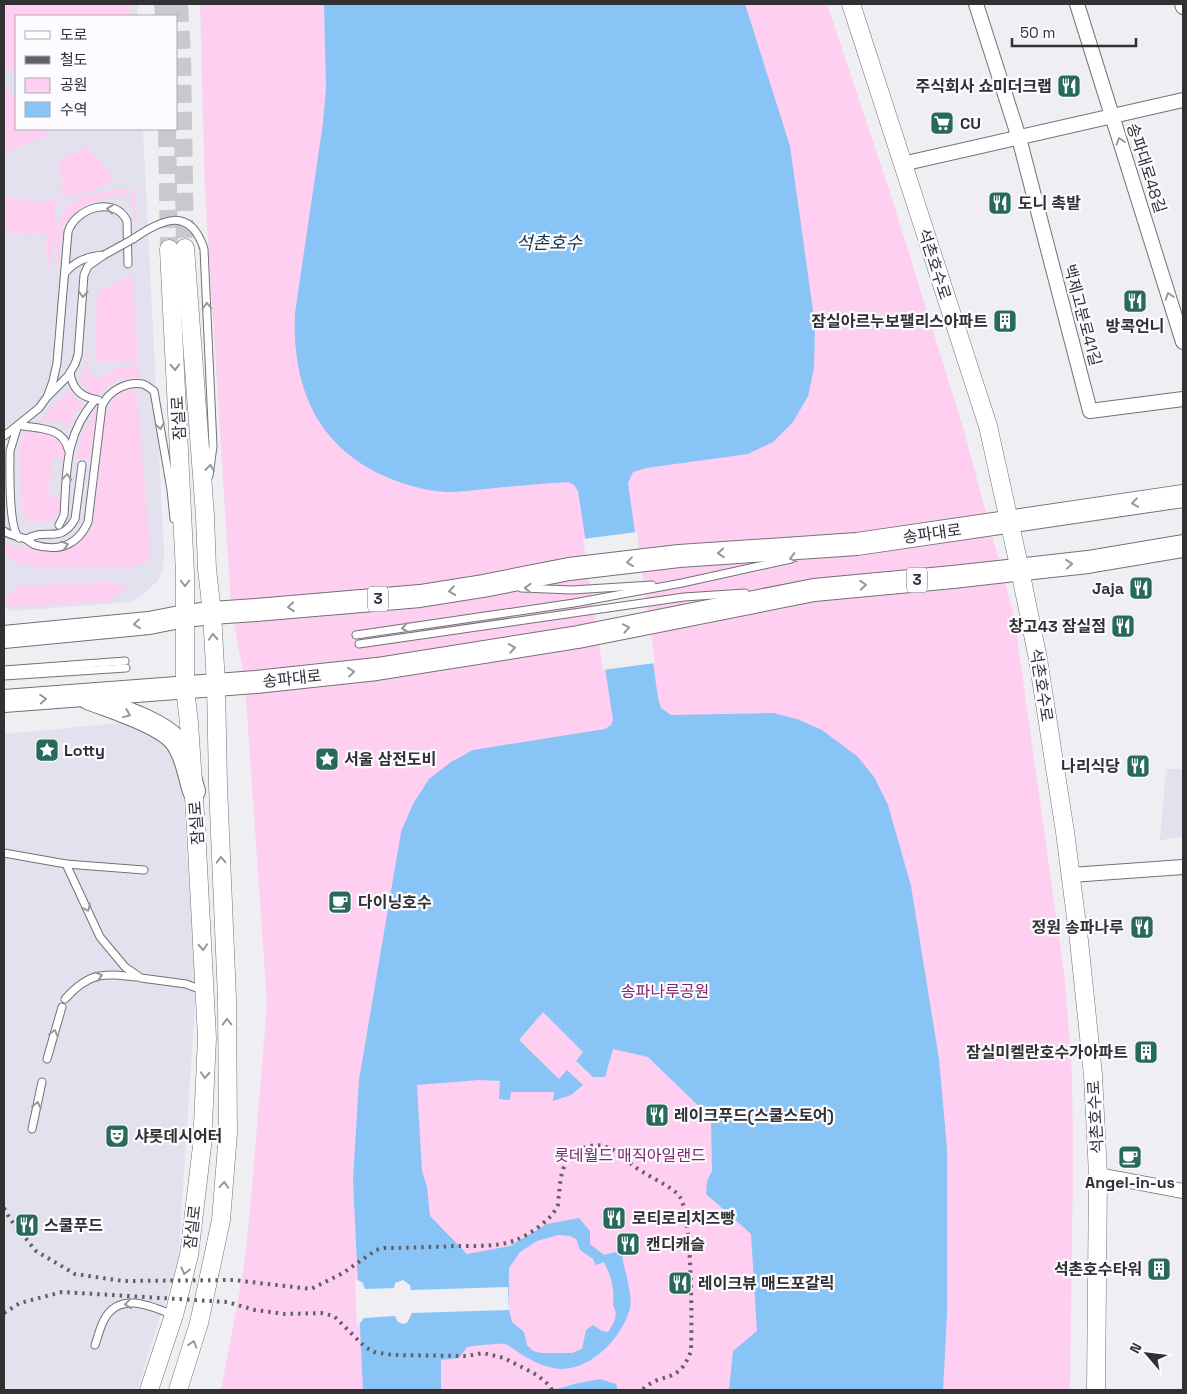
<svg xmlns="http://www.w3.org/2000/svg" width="1187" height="1394" font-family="'Space Grotesk','Noto Sans KR',sans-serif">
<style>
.built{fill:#e3e1ee}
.green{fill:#fecff0}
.water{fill:#88c4f6;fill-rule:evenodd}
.pier{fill:#eeeef3}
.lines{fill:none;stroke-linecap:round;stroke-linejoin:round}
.tertiary-tunnel{stroke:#c8c8cd;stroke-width:18;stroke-dasharray:18 9;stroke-linecap:butt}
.service-casing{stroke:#727276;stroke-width:9}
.minor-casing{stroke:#727276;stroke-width:16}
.tertiary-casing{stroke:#727276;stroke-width:19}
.primary-casing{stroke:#727276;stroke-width:24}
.service{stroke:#fff;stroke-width:7}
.minor{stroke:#fff;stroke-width:14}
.tertiary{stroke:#fff;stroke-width:18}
.primary{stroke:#fff;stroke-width:22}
.rail{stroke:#616164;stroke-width:4;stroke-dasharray:2.5 5;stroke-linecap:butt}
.service-bridge-casing{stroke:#727276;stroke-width:9;stroke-linecap:butt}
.service-bridge{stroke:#fff;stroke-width:7}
.oneway{stroke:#989899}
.labels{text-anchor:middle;stroke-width:4.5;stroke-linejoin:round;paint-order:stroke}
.shield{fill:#fcfbff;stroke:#6e6e70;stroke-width:1}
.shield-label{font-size:15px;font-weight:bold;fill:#313133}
.poi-label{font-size:16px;font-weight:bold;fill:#313133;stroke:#fcfbff;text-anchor:start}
.street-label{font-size:16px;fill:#313133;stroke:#fcfbff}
.park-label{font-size:16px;fill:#80266c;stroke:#fcfbff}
.water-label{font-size:18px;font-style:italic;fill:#11324b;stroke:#fcfbff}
</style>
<rect width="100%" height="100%" fill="#eeeef3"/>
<g class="built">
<polygon points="4,4 137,4 138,16 16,16 16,129 143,129 164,553 163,569 158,580 142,596 131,602 12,611 4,608"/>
<polygon points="122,723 150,728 181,760 196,990 178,1261 137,1390 4,1390 4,734"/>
<polygon points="1166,769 1183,769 1183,837 1160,840"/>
</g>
<g class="green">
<polygon points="4,4 129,4 129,16 16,16 16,75 4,67"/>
<polygon points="200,4 827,4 893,202 962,424 1014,616 1065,980 1072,1073 1073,1160 1070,1390 221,1390 243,1273 250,1211 267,1004 245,683 231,606 205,192"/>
<polygon points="4,86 16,96 16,129 45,129 48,135 4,153"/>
<path d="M86,147L105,166L114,181C98,188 78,197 61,195L62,180L59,160Z"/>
<path d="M115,189H134L136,223H134L131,194C112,195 78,202 67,220C64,225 62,233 61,239C60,247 61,258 56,265C57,245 55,215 73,202C84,195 102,192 115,189Z"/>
<polygon points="4,195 11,198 44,203 56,197 57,203 55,212 57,229 49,267 47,269 45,233 25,235 4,231"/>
<polygon points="133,274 138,363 95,361 97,292"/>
<path d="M89,349C87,366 83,373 102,378L117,368L138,366L140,377C133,378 125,377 119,379C108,383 103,397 90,394L80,382Z"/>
<path d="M123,391H137L151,560L130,568H43L15,562L4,554V543C14,547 24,548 35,548C62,550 78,550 93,524L104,418L116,396Z"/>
<polygon points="66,392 71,392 79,402 84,404 80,409 76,410 69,428 56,421 39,421"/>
<polygon points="94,412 96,412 89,460 75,459 78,443"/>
<path d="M33,431L55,432L65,444V459L52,458L49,496L61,498L60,511L51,522C38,522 26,523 22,509L19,443L24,435Z"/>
<polygon points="113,582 127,586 109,601 21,606 4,604 4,599 13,590 21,586"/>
</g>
<g class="water">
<path d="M324,4H745L790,146L815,325L814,368L808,396L793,422L773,442L748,454L646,468L633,472L628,483L658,698L661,708L671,715L773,713L797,719L822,730L858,757L874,777L888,805L911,886L939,1059L947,1148V1314L943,1390H729L733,1351L757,1331L751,1234L706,1194L707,1181L712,1171L711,1118L648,1057L613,1049L605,1077H593L576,1061L583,1052L543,1012L519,1040L559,1079L567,1070L583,1085L571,1095L553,1101L554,1092H511L510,1100L499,1099L500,1081L479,1080L417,1085L422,1171L427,1187L430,1216L467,1254L510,1246L547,1224L579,1218L590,1231V1244L604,1255L616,1252L622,1255C624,1270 633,1294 630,1308C622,1340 584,1378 549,1367C538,1364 527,1358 518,1352C514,1350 509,1345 505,1344C498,1343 475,1346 467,1347L459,1358L441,1360V1390H363L353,1180L359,1080L401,832L413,804L429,779L451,762L473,750L605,729L611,725L613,720L578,491L574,485L568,482C540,484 513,486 485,489C473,490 460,492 447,492C425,491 401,484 382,475C314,443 292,383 295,313L323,123L326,88ZM558,1235L570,1236L576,1239L580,1250L593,1259L596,1265L604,1262C611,1275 615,1291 613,1305C619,1315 614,1323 608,1332L602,1331L593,1325L586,1330L582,1349L572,1353H541L533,1351L527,1345L524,1332L512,1322L509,1310V1268L520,1252L537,1241Z"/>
<polygon points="600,1379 616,1384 618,1390 554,1390 574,1384"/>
</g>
<g class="pier">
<polygon points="637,532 655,663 603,670 583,539"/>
<polygon points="355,1280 358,1280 363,1283 365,1289 394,1288 395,1283 403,1280 410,1285 411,1290 508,1287 509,1310 412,1313 407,1323 402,1324 397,1321 395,1316 364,1318 357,1327"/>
</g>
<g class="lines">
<g class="tertiary-tunnel">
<polyline points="163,4 164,16"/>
<polyline points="179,4 182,56 185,248"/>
<polyline points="167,129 169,249"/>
</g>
<g class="service-casing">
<g id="service">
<path d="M133,239C162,219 190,206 204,249L213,446L209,476"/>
<path d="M66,272C75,261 90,256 104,255"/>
<path d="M70,373C73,391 82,397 98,400"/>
<path d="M48,395L53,381L57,363L68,232C75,208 115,195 127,221L128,264"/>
<path d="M4,436L18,425C37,429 63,426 68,449"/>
<path d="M59,525L64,515C67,471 64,436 95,400"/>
<path d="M4,531C11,536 18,536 26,539C29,541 32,544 35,545C59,552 78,545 88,522L102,406C108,391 127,381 143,384C146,385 151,389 154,391L171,490L174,519"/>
<path d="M19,538C8,527 10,469 10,451L18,425L39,408L47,397L68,376L75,364L78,355L84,275L88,266L104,255"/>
<path d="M27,539C47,527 60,545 75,519L82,465"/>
<polyline points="521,588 572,590 652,585"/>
<polyline points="356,635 574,603 682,583 791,559"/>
<polyline points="359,644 684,597 745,593"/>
<polyline points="4,670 125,661"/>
<polyline points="4,676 126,668"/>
<polyline points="4,853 66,864 144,870"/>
<polyline points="66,864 100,937 125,967 141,978 186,984 202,990"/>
<path d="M65,999C89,972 103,973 136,977"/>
<polyline points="47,1059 62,1007"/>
<polyline points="32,1129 42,1082"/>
<path d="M95,1345C98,1337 100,1327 104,1320C119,1291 151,1306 173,1315"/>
</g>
</g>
<g class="minor-casing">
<g id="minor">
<polyline points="976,4 1019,138 1090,411 1183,399"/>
<polyline points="1077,4 1183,342"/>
<polyline points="1182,4 1183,7"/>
<polyline points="902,164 1183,100"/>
<polyline points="1071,875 1183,867"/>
<polyline points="1098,1175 1183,1191"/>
</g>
</g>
<g class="tertiary-casing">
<g id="tertiary">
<polyline points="851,4 988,426 1020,570 1038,659 1065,832 1079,941 1093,1075 1098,1175 1096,1390"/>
<polyline points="149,1390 174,1315 189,1255 202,1146 207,1038 196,828 189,723 185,688 185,573 169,249"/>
<polyline points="178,1390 199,1323 221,1220 228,1133 227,999 218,785 216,685 212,613 207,569 205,516 185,248"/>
</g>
</g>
<g class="primary-casing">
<g id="primary">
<polyline points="4,637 149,623 185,616 212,613 256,610 420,596 483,586 569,569 679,556 857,544 1183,496"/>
<path d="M88,698C110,707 160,722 175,740C186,754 189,775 194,791"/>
<polyline points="4,701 256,682 377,669 578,637 814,590 953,577 1088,562 1183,546"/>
</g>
</g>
<use href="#service" class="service"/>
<use href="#minor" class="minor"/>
<use href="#tertiary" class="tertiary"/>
<use href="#primary" class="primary"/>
<g class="rail">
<path d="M4,1208L10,1219L36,1251L75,1274L123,1281L233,1280L311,1289L343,1273L376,1250L384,1248C408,1248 432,1247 456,1246C475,1246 498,1247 516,1240C530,1234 550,1221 557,1207C559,1204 558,1199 559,1196C560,1182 561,1164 573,1154C596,1138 612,1146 630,1163C642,1174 673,1186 680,1197C692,1215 692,1324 691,1351C678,1386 663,1370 642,1390"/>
<polyline points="4,1313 20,1303 62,1292 227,1302 255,1310 285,1314 321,1313 334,1316 365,1347 374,1352 392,1355 467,1356 483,1353 504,1358 537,1375 549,1385 552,1390"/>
</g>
<g class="service-bridge-casing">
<polyline id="service-bridge" points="104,255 133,239"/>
</g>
<use href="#service-bridge" class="service-bridge"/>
</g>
<defs><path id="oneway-chevron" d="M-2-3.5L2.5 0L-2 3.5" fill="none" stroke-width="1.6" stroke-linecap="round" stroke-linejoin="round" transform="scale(1.25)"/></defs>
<g class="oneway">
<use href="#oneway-chevron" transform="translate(1120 141) rotate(-108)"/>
<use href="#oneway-chevron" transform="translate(110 209) rotate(-173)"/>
<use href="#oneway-chevron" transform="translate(83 294) rotate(93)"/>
<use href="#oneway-chevron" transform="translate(1169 296) rotate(-108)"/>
<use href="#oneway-chevron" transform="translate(207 306) rotate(-92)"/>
<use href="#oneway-chevron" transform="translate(175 367) rotate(87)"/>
<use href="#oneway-chevron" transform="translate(160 426) rotate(80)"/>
<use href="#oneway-chevron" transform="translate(210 468) rotate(-84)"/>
<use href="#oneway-chevron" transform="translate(67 477) rotate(-86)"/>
<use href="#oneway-chevron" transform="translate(1135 503) rotate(172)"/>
<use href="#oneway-chevron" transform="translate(65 545) rotate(-17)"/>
<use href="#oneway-chevron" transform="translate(721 553) rotate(176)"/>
<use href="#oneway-chevron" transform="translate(793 558) rotate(167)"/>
<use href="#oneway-chevron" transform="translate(630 562) rotate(173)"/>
<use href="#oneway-chevron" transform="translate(1069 564) rotate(-6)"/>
<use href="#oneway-chevron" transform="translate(185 583) rotate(90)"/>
<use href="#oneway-chevron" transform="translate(863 585) rotate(-5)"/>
<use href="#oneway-chevron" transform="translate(528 588) rotate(-178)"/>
<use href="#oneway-chevron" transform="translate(452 591) rotate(172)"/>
<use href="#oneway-chevron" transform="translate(291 607) rotate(175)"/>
<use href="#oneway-chevron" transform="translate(137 624) rotate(174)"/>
<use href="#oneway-chevron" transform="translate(405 628) rotate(172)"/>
<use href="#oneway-chevron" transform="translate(626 628) rotate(-11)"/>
<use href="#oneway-chevron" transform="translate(213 637) rotate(-93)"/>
<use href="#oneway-chevron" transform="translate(512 648) rotate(-9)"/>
<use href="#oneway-chevron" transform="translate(351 672) rotate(-6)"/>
<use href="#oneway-chevron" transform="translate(43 699) rotate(-4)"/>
<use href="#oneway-chevron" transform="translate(127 714) rotate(22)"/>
<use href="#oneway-chevron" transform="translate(221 860) rotate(-92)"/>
<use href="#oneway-chevron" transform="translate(87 908) rotate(65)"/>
<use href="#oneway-chevron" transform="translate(203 947) rotate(87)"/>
<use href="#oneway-chevron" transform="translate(99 976) rotate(-17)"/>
<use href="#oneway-chevron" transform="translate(227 1022) rotate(-91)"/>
<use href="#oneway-chevron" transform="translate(54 1033) rotate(-75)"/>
<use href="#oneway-chevron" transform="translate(205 1075) rotate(93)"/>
<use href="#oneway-chevron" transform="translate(37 1105) rotate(-78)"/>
<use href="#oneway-chevron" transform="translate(224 1185) rotate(-86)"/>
<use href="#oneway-chevron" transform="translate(185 1271) rotate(104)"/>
<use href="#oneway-chevron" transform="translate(128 1304) rotate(173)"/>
<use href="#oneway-chevron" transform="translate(193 1344) rotate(-73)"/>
</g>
<defs>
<g id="restaurant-square" transform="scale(1.25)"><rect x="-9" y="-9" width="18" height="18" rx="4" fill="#286a59" stroke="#fcfbff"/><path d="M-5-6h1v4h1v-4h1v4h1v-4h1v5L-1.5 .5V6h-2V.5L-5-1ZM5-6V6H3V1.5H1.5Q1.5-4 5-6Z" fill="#fff"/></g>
<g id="supermarket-square" transform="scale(1.25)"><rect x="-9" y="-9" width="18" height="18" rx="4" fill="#286a59" stroke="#fcfbff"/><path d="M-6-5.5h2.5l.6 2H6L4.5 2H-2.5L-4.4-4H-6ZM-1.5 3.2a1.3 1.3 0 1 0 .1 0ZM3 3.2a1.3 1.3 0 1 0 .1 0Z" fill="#fff"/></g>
<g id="building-square" transform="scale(1.25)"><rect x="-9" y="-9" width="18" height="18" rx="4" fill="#286a59" stroke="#fcfbff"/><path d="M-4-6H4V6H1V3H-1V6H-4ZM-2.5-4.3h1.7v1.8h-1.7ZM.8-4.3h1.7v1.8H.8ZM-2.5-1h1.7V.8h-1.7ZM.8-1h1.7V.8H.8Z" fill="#fff"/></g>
<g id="sight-square" transform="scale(1.25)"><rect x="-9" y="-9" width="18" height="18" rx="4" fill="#286a59" stroke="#fcfbff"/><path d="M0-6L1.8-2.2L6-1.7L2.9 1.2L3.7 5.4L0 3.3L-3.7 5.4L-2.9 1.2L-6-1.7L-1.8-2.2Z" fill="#fff"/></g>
<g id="cafe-square" transform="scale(1.25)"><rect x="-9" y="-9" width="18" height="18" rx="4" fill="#286a59" stroke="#fcfbff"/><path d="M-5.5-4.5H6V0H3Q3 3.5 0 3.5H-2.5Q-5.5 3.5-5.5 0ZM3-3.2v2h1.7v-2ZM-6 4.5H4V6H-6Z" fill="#fff"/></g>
<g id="theatre-square" transform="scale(1.25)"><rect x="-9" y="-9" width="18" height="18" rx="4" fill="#286a59" stroke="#fcfbff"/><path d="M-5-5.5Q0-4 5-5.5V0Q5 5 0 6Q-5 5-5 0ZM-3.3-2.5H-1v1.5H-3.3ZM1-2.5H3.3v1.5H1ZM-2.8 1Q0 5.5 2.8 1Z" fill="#fff"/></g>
</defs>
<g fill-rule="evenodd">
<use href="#restaurant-square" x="1069" y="86"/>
<use href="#supermarket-square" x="942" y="123"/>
<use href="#restaurant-square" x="1000" y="203"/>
<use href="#restaurant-square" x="1135" y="301"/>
<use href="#building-square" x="1005" y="321"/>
<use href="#restaurant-square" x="1141" y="588"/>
<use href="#restaurant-square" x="1123" y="626"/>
<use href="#sight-square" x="47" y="750"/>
<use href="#sight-square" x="327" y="759"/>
<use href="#restaurant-square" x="1138" y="766"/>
<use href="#cafe-square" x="340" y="902"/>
<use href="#restaurant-square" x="1142" y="927"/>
<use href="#building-square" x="1146" y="1052"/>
<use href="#restaurant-square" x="657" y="1115"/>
<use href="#theatre-square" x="117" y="1136"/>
<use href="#cafe-square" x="1130" y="1157"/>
<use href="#restaurant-square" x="614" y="1218"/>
<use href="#restaurant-square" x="27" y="1225"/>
<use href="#restaurant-square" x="628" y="1244"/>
<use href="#building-square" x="1159" y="1269"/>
<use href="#restaurant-square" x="680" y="1283"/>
</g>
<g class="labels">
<g class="shield">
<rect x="907" y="567.5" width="20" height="25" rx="4"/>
<rect x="368" y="586.5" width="20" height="25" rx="4"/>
</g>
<g class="shield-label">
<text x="917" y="585">3</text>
<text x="378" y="604">3</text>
</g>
<g class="poi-label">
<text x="1052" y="92" text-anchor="end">주식회사 쇼미더크랩</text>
<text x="960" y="129">CU</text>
<text x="1018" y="209">도니 촉발</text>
<text x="988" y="327" text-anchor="end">잠실아르누보팰리스아파트</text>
<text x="1135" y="332" text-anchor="middle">방콕언니</text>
<text x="1124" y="594" text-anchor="end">Jaja</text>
<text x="1106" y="632" text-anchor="end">창고43 잠실점</text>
<text x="64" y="756">Lotty</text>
<text x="344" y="765">서울 삼전도비</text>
<text x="1120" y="772" text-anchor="end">나리식당</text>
<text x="358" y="908">다이닝호수</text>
<text x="1124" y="933" text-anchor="end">정원 송파나루</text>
<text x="1128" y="1058" text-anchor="end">잠실미켈란호수가아파트</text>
<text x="674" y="1121">레이크푸드(스쿨스토어)</text>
<text x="134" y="1142">샤롯데시어터</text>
<text x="1130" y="1188" text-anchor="middle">Angel-in-us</text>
<text x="632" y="1224">로티로리치즈빵</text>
<text x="44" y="1231">스쿨푸드</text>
<text x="646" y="1250">캔디캐슬</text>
<text x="1142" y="1275" text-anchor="end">석촌호수타워</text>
<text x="698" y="1289">레이크뷰 매드포갈릭</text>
</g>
<g class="street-label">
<text transform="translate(1147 168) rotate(72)" y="6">송파대로48길</text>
<text transform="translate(935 264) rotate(72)" y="6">석촌호수로</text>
<text transform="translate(1083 315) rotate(75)" y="6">백제고분로41길</text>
<text transform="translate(178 418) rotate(-93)" y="6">잠실로</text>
<text transform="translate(932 533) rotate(-8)" y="6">송파대로</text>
<text transform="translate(292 678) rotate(-6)" y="6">송파대로</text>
<text transform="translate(1042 685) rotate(81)" y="6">석촌호수로</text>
<text transform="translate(196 823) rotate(-94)" y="6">잠실로</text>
<text transform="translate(1095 1117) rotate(-93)" y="6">석촌호수로</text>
<text transform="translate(192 1227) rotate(-83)" y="6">잠실로</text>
</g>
<g class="park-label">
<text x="665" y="997">송파나루공원</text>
<text x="630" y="1161">롯데월드 매직아일랜드</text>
</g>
<g class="water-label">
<text x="549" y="249">석촌호수</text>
</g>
</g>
<rect width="1187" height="1394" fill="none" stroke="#313133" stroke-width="10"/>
<rect x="15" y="15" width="162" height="115" fill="#fcfbff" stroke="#abaaad"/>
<rect x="25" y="31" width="25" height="8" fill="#ffffff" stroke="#abaaad"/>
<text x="60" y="40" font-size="15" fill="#313133">도로</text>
<rect x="25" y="56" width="25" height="8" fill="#616164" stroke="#abaaad"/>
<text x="60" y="65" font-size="15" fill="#313133">철도</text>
<rect x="25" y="78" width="25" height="15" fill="#fecff0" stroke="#abaaad"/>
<text x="60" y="90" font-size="15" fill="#313133">공원</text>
<rect x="25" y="102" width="25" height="15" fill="#88c4f6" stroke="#abaaad"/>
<text x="60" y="115" font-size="15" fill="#313133">수역</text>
<g transform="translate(1147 1354) rotate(298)" stroke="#fcfbff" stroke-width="4" paint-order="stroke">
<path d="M0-4L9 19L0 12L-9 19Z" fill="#313133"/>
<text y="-8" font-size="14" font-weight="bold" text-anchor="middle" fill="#313133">N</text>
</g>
<path d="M1012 38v8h124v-8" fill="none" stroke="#313133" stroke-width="2.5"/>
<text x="1020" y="38" font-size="15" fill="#313133" stroke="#fcfbff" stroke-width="4" paint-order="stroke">50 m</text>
</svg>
